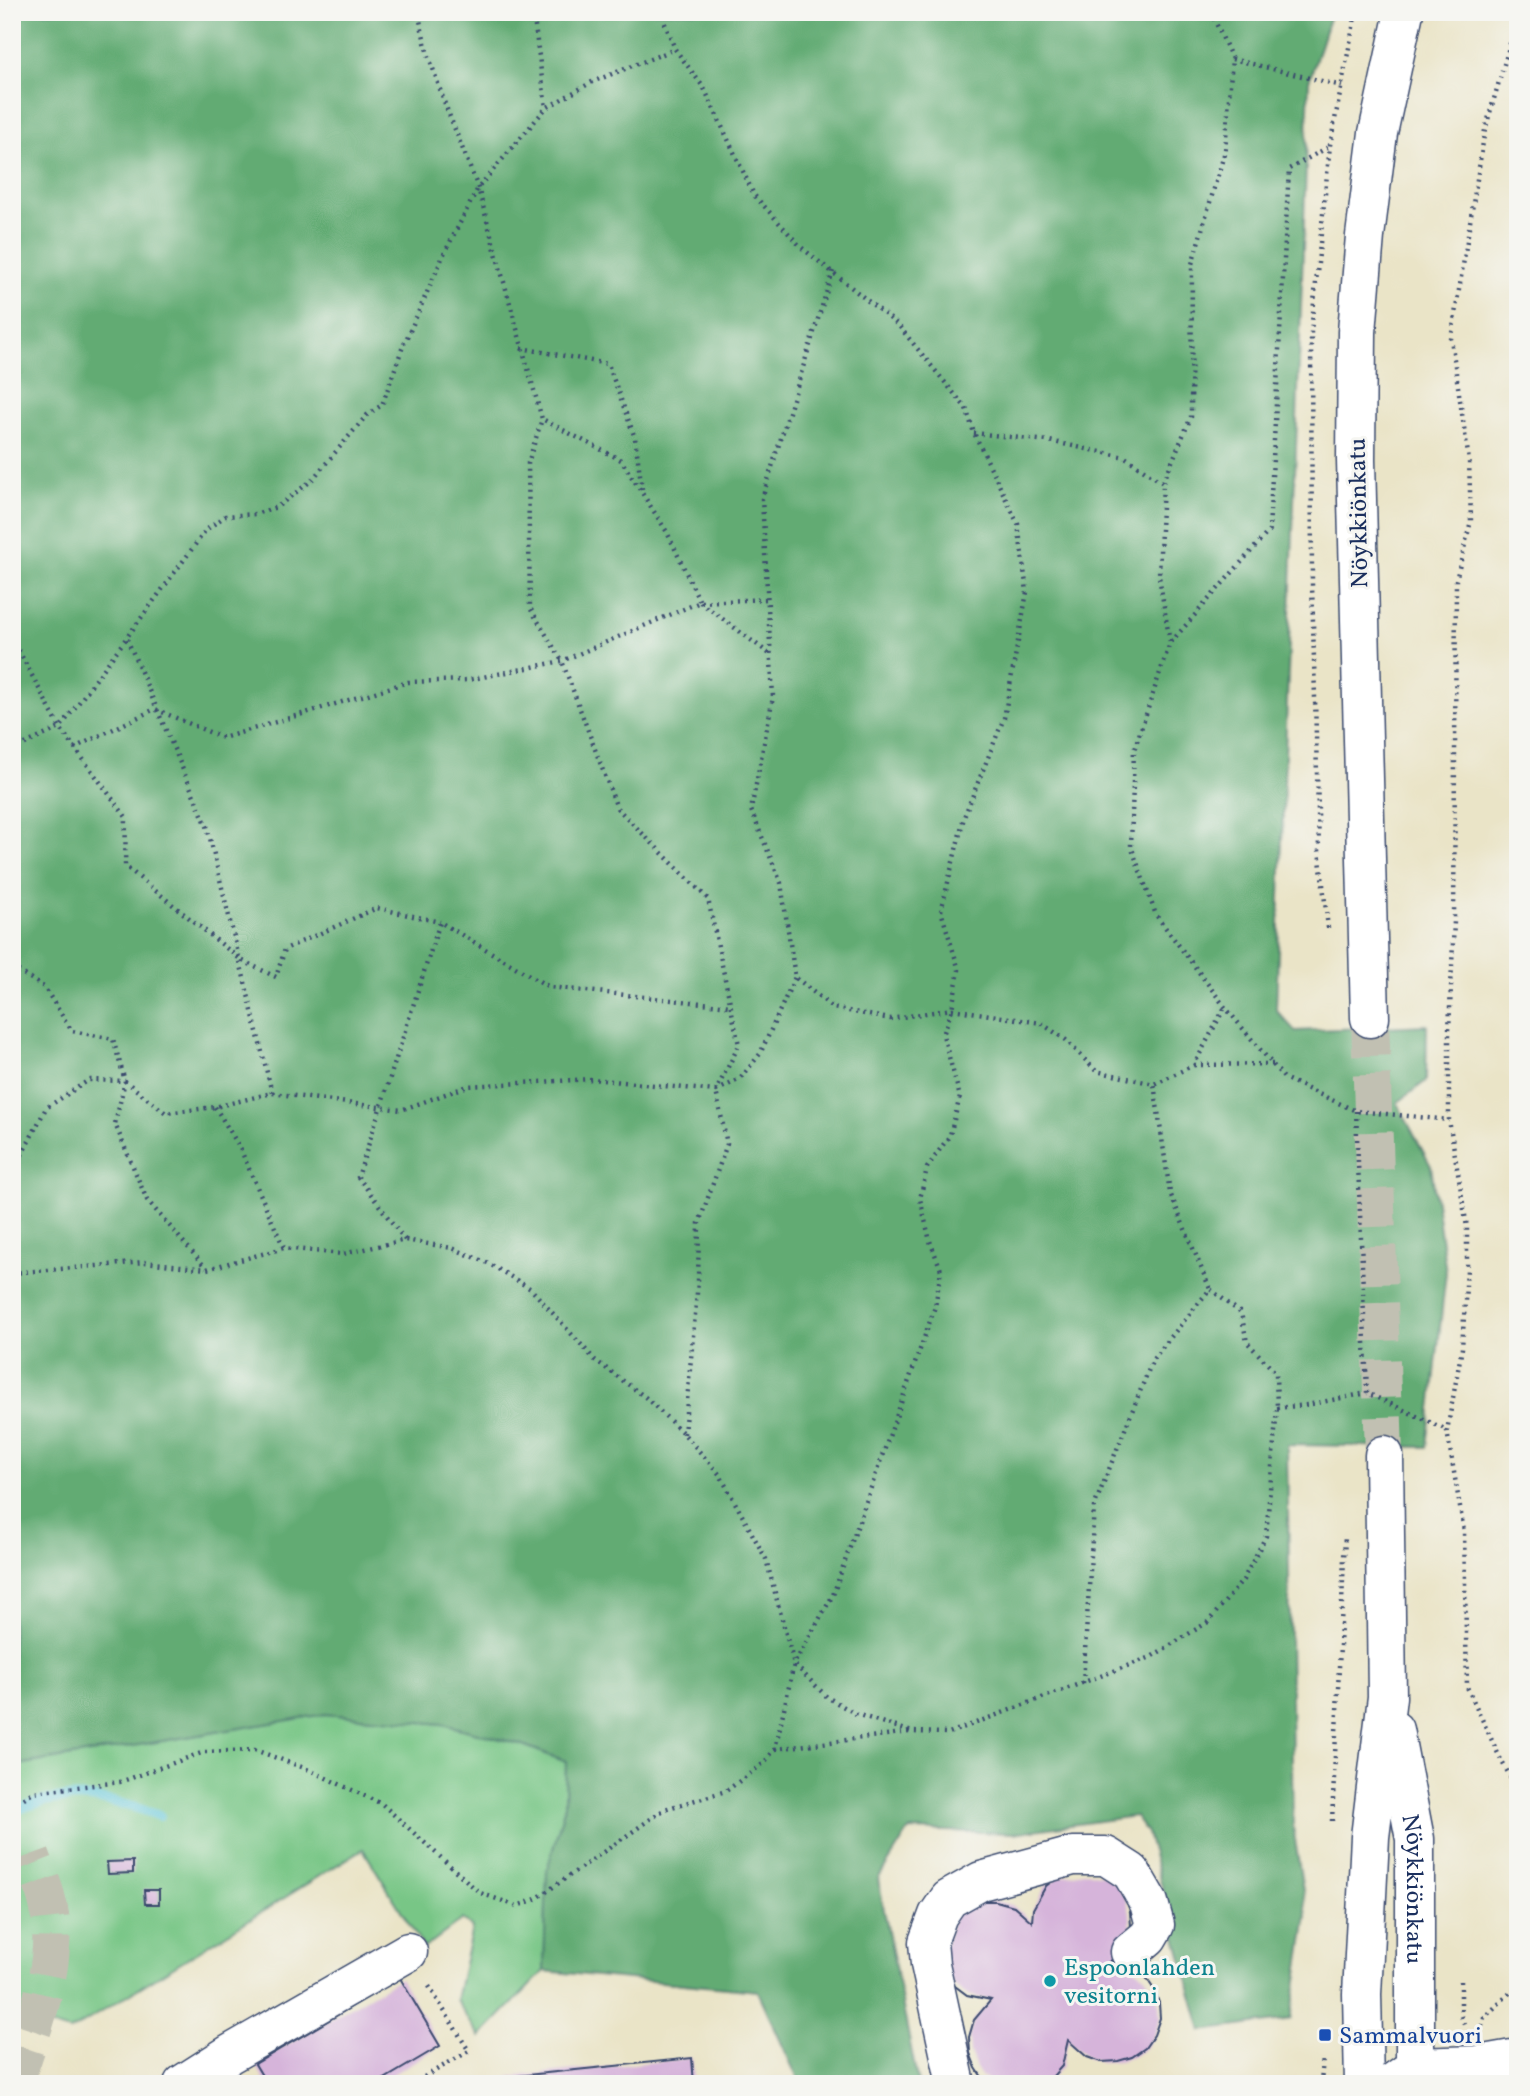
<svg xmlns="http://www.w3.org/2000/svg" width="1530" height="2096" font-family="Vollkorn,serif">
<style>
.green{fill:#78c686;stroke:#4a7a72;stroke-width:2}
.forest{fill:#62ab73;stroke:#3e6d68;stroke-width:2}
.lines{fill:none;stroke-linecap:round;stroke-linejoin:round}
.stream{stroke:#5bc5d7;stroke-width:10}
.building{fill:#d6b4da}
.minor-tunnel{stroke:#c1c0b2;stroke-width:38;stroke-dasharray:38 19;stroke-linecap:butt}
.major-tunnel{stroke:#c1c0b2;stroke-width:38;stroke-dasharray:38 19;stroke-linecap:butt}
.minor-casing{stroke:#3a4a6e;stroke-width:41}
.major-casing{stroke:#3a4a6e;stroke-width:41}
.path{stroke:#3a4a6e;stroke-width:4.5;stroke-dasharray:2 5;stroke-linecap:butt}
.minor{stroke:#fff;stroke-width:38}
.major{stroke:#fff;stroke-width:38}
.culture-dot{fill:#0f9aa8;stroke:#f6f6f2;stroke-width:2.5}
.transit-dot{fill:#1a4fb4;stroke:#f6f6f2;stroke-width:2.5}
.labels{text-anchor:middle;stroke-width:6;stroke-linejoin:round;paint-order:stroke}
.street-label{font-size:24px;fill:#1b2f5e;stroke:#f6f6f2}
.culture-label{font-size:24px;fill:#0d838f;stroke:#f6f6f2;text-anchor:start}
.transit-label{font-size:24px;fill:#164399;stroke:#f6f6f2;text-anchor:start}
</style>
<rect width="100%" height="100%" fill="#f6f6f2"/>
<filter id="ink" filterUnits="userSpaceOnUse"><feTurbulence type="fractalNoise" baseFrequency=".0143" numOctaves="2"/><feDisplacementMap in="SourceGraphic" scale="14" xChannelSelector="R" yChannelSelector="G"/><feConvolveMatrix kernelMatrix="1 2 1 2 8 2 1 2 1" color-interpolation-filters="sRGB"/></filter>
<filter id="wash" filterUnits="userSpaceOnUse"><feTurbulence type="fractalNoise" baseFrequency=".00686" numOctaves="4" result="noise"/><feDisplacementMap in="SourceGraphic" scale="28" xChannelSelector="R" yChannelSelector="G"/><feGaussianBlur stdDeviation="1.57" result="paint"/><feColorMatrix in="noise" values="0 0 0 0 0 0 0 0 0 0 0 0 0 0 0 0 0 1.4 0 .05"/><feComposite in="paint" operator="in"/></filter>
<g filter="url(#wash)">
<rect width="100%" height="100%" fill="#eae4c7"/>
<polygon class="green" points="325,1714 443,1724 520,1744 566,1762 565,1806 547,1871 544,1971 480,2037 456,2000 472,1928 463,1919 424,1948 363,1849 70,2031 12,2015 12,1766"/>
<polygon class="forest" points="12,12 1331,12 1309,81 1276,1010 1295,1031 1427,1025 1426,1081 1397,1103 1431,1166 1446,1272 1427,1447 1287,1445 1293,1827 1307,1916 1291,2019 1202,2031 1147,1833 1135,1816 1013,1833 909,1830 878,1879 918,2084 800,2084 758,1991 544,1971 547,1871 565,1806 566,1761 520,1744 443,1724 325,1714 12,1766"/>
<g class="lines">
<path class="stream" d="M12,1812C64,1788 109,1797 160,1816"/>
</g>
<g id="blocks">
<g class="building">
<polygon points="133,1861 133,1873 108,1874 107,1862"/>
<polygon points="1088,1871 1104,1876 1116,1885 1126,1898 1130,1912 1131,1927 1119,1954 1109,1962 1133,1967 1145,1976 1155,1991 1159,2003 1160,2018 1154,2035 1145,2048 1132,2057 1118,2061 1101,2062 1087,2057 1068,2040 1062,2066 1046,2084 991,2084 982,2077 976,2068 970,2053 969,2037 974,2020 991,2000 967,1995 955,1986 946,1974 941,1960 955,1914 981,1901 996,1901 1014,1906 1032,1922 1033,1909 1046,1886 1058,1877"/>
<polygon points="144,1890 159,1890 159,1904 145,1904"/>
<polygon points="400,1978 440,2046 376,2084 267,2084 255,2064"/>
<polygon points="12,2054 33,2060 27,2084 12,2084"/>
<polygon points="692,2058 694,2084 509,2084 508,2077"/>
</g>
</g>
</g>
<g filter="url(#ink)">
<use href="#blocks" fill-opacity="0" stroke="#3a4a6e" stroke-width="2"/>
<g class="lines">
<path class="minor-tunnel" d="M14,2084C33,2026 64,1957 46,1896C42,1882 36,1869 31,1855"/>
<polyline class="major-tunnel" points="1370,1018 1384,1455"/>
<g class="minor-casing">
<g id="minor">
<polyline points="183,2084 230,2054 408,1952"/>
<polyline points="956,2084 930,1964 928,1942 938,1915 949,1899 981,1881 1073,1856 1106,1856 1131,1872 1149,1903 1155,1925 1148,1937 1130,1952"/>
<polyline points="1391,2084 1415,2067 1478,2065 1518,2058"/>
</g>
</g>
<g class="major-casing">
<g id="major">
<polyline points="1370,1018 1356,460 1357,332 1365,236 1378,133 1404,12"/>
<path id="s1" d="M1394,1730L1415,1839V2084"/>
<polyline points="1364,2084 1362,1994 1370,1837 1387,1697 1384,1455"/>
</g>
</g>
<g class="path">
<polyline points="533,12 546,108"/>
<polyline points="1211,12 1232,59 1225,151 1192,264 1191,417 1163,483 1159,576 1170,643 1134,750 1131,846 1156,915 1225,1007 1284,1078 1356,1111 1449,1120"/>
<polyline points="1518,16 1485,130 1451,339 1469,461 1471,521 1456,580 1454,921 1449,1030 1449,1120 1467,1227 1467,1270 1462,1348 1447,1431 1464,1531 1467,1687 1502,1762 1518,1790"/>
<polyline points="1232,59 1342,86"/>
<polyline points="833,271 762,499 773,697 751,810 781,883 795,977 833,1008 890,1019 952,1009 1041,1023 1066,1040 1096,1071 1154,1084 1194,1065 1225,1007"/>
<polyline points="521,348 608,364 635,438 642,489"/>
<polyline points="974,433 1049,441 1125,457 1163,483"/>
<polyline points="700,602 771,655"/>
<polyline points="701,602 768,599"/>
<polyline points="12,638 60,728 126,817 125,866 241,960 276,977 285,949 377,908 440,922"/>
<polyline points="127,639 207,826 272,1093"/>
<polyline points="1171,642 1269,531 1289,169 1330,146"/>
<polyline points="74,748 155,709 223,738 408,682 468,680 562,661 700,602 667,532 621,460 542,419"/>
<polyline points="12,750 60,728 206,530 225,516 255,514 277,507 311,481 367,415 382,405 402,349 444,254 478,188 546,108 592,82 675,49"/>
<polyline points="1328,928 1319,850 1312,584 1311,332 1330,145 1356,12"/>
<polyline points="12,967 44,987 72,1031 113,1039 125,1081 166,1113 215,1107 272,1093 401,1110 468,1086 592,1079 716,1091 739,1045 708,899 617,808 562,661 530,608 528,463 542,419 478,188 445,104 427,51 418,12"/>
<polyline points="1194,1065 1273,1064"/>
<polyline points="215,1107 239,1146 284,1248"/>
<polyline points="1356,1111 1367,1393 1447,1430"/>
<polyline points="12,1174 46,1108 89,1080 125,1081 115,1124 147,1200 206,1268"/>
<polyline points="405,1240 358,1177 440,922 549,987 730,1006"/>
<polyline points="12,1273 145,1262 207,1269 284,1248 343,1254 405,1240 452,1248 488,1263 531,1289 595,1360 645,1397 684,1434 720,1475 766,1559 794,1664 827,1697 856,1714 912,1732 949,1733 1151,1657 1208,1622 1243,1580 1266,1536 1277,1408 1276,1373 1247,1342 1241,1313 1210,1289"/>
<polyline points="1277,1408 1307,1405 1367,1393"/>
<polyline points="684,1434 698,1282 699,1223 727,1144 716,1091 740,1079 760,1054 795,977"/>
<polyline points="1083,1683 1094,1507 1153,1359 1210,1289 1170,1193 1154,1084"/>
<polyline points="775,1749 910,1732"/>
<polyline points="12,1806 33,1792 120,1782 204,1752 255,1750 307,1769 382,1804 480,1893 517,1906 536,1899 665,1809 726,1791 764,1763 775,1749 794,1664 833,1595 935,1307 941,1270 930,1241 920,1199 927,1168 950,1135 960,1097 943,1035 952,1009 959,970 941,911 964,817 1004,718 1027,592 1018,524 974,433 966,408 898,325 801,247 754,195 704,88 675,49 664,21 664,12"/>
<polyline points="1332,1821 1345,1536"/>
<polyline points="1461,1981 1461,2016 1466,2029"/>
<polyline points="1482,2026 1484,2018 1518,1985"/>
<polyline points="412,2084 469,2051 427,1983"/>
<polyline points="1321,2084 1323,2057"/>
</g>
<use href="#minor" class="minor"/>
<use href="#major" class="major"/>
</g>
</g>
<circle class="culture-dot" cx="1050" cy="1981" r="7"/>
<rect class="transit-dot" x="1318" y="2028" width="14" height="14" rx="3.5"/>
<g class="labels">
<g class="street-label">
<text transform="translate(1358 513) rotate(-91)" y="8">Nöykkiönkatu</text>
<text dy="8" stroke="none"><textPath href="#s1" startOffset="161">Nöykkiönkatu</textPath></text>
</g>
<g class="culture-label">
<text x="1064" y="1975">Espoonlahden<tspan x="1064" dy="28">vesitorni</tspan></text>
</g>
<g class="transit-label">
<text x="1339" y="2043">Sammalvuori</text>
</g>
</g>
<rect width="1530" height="2096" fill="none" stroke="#f6f6f2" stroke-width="42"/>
</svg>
